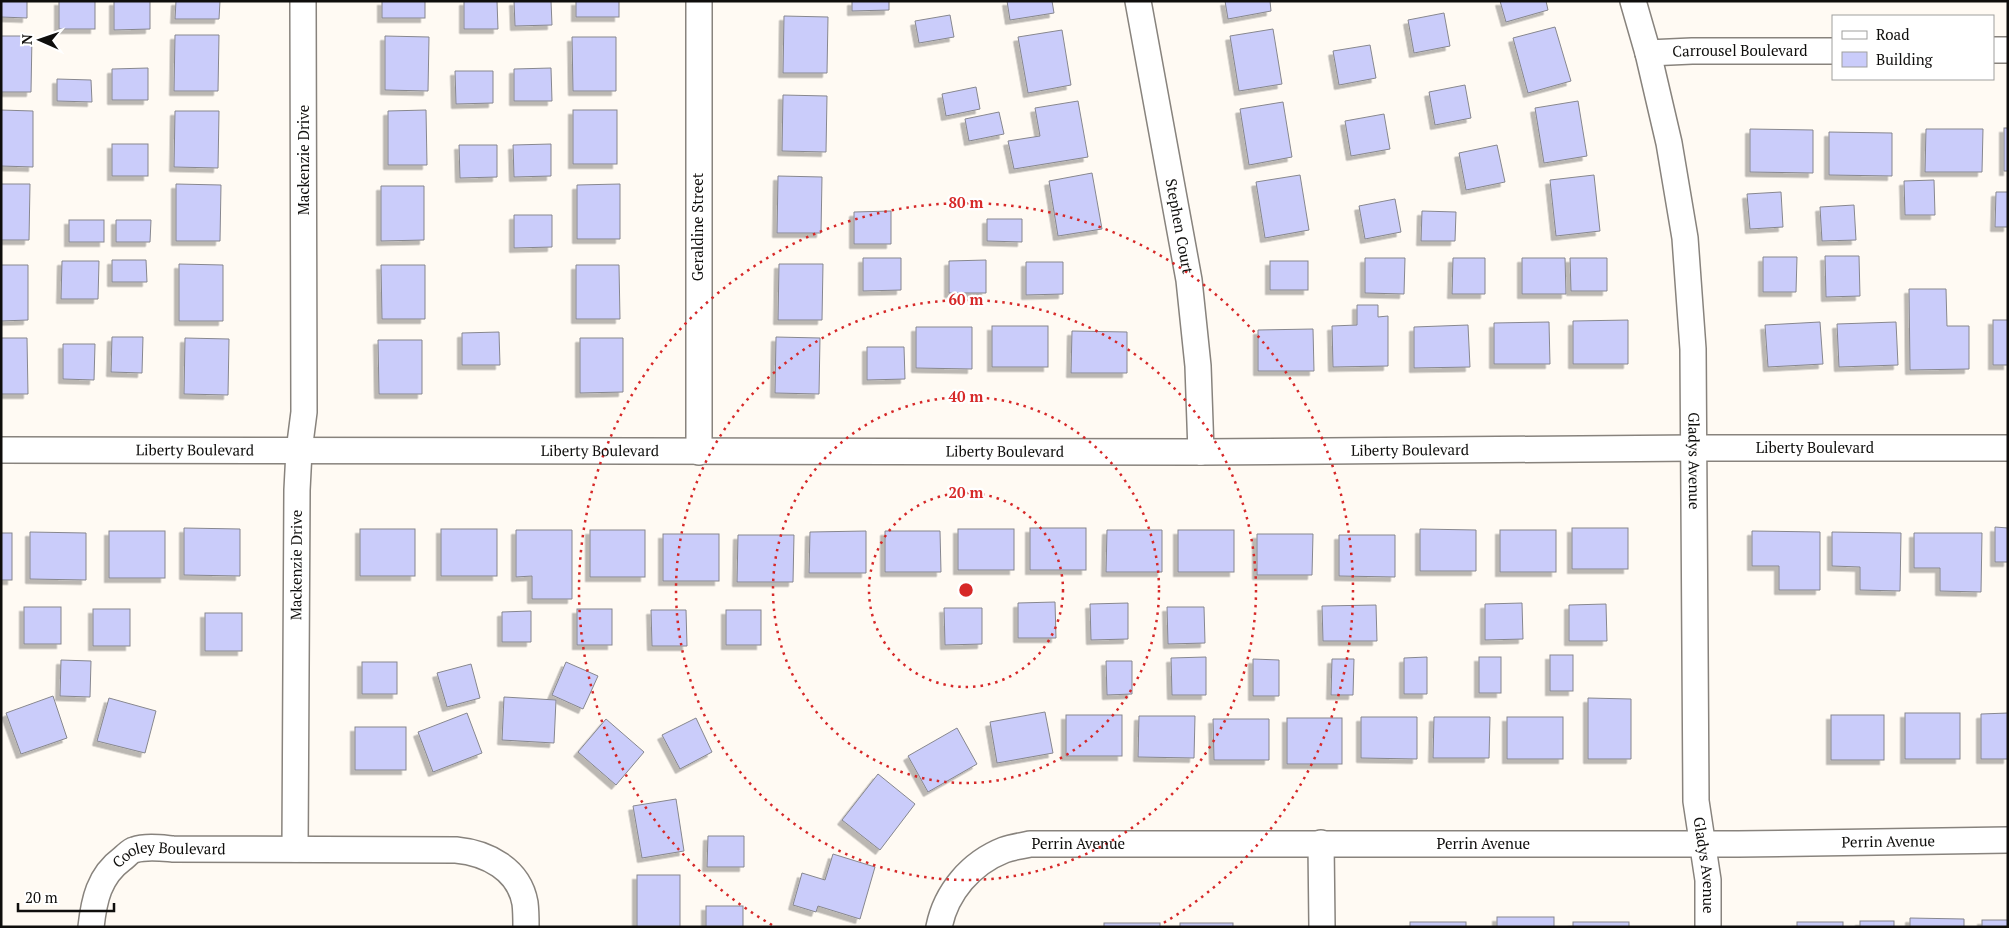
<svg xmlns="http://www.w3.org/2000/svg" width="2009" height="928" font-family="'PT Serif',serif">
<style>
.building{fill:#caccfa;stroke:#87878e;filter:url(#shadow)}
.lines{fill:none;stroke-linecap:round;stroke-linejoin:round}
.minor-casing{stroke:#88837d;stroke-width:28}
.minor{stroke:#fff;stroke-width:25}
.ring{fill:none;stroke:#d62828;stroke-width:2.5;stroke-dasharray:2.5 5}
.labels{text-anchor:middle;stroke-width:4.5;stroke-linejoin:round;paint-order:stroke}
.street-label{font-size:15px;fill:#0f0e0c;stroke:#fff}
.centre{fill:#d62828;stroke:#fff;stroke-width:2.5}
.ring-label{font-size:15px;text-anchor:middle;font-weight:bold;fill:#d62828;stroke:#fff;stroke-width:4.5;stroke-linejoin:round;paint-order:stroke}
</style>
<defs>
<filter id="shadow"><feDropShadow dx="-4.5" dy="4.5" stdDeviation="0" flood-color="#0004"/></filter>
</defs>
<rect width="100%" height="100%" fill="#fffaf3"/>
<g class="building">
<polygon points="1,1 27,1 27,18 1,17"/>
<rect x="59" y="1" width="36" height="28"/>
<polygon points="114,1 150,1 150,29 114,30"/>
<polygon points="176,1 220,1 219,19 175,19"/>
<rect x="382" y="1" width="43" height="17"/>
<polygon points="464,1 497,1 498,29 464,29"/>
<polygon points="514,1 551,1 552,25 515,26"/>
<rect x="576" y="1" width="43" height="16"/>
<polygon points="852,1 889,1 889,10 852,11"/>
<polygon points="1007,1 1052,1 1054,13 1010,20"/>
<polygon points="1225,1 1270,1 1271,11 1228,19"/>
<polygon points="1500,1 1546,1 1548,10 1506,22"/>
<polygon points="1444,13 1450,46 1414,53 1408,20"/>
<polygon points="950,15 954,37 919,43 915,21"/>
<polygon points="784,16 828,17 827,73 783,73"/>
<polygon points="1555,27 1571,81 1528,93 1513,38"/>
<polygon points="1273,29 1282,84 1239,91 1230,36"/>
<polygon points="1062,30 1071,85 1028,93 1018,37"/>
<polygon points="175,35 219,35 218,91 174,91"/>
<polygon points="1,36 32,36 31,92 1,92"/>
<polygon points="385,36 429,37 428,91 385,90"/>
<polygon points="572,37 616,37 616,91 573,91"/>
<polygon points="1370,45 1376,78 1339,85 1333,51"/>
<polygon points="148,68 148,100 112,100 112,69"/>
<polygon points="551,68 552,101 514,101 514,69"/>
<polygon points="455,71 493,71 493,103 456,104"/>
<polygon points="57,79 91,80 92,102 57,101"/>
<polygon points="1465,85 1471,118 1435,125 1429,92"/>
<polygon points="976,87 980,109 946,116 942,94"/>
<polygon points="783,95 827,96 826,152 782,151"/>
<polygon points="1078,101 1088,157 1014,169 1008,141 1040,136 1035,108"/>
<polygon points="1578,101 1587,156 1544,163 1535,108"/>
<polygon points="1283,102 1292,157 1249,165 1240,109"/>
<polygon points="1,110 33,111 33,167 1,166"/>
<polygon points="426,110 427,165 388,165 388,111"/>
<rect x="573" y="110" width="44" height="54"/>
<polygon points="175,111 219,111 218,168 174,167"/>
<polygon points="999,112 1004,134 969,141 965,119"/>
<polygon points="1384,114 1390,149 1351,156 1345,121"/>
<rect x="2004" y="128" width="4" height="43"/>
<polygon points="1750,129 1813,130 1813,173 1750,172"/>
<polygon points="1926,129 1983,129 1982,172 1925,172"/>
<polygon points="1829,132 1892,133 1892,176 1829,175"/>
<rect x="112" y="144" width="36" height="32"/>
<polygon points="551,144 551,176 514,177 513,145"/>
<polygon points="459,145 497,145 497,177 460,178"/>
<polygon points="1497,145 1505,182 1466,190 1459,153"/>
<polygon points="1092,173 1102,229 1058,236 1049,181"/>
<polygon points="1300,175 1309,230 1265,238 1256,182"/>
<polygon points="1594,175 1600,231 1556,236 1550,180"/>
<polygon points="778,176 822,177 821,233 777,233"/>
<polygon points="1934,180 1935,215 1905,215 1904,181"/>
<polygon points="1,184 30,184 29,240 1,240"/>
<polygon points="176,184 221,185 220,241 176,241"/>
<polygon points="620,184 620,239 577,239 577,185"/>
<polygon points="381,186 424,186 424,240 381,241"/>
<polygon points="1781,192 1783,227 1750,229 1747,194"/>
<polygon points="1996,192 2008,192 2008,227 1995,227"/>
<polygon points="1395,199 1401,232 1365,239 1359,206"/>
<polygon points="1854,205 1856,240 1822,241 1820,207"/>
<polygon points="891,211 891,244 854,244 854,212"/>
<polygon points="1422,211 1456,212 1455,241 1421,241"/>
<polygon points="514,215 552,215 552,247 514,248"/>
<polygon points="987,219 1022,219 1022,242 987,241"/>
<rect x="69" y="220" width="35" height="22"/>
<polygon points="116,220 151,220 150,242 116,242"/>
<polygon points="1825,256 1859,256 1860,296 1826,297"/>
<polygon points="1763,257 1797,257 1796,292 1763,292"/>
<polygon points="863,258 901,258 901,290 863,291"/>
<polygon points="1365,258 1405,258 1404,294 1365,293"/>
<polygon points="1453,258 1485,258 1485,294 1452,294"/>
<polygon points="1522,258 1565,258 1566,294 1522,294"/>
<polygon points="1570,258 1607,258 1607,291 1571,291"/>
<polygon points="112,260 146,260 147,282 112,282"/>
<polygon points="986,260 986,293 949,293 949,261"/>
<polygon points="62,261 99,261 98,299 61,299"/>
<rect x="1270" y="261" width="38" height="29"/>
<polygon points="1026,262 1063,262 1063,294 1026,295"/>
<polygon points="179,264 223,265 223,321 179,321"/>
<polygon points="779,264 823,264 822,320 778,320"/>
<polygon points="1,265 28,265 28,320 1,321"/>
<polygon points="381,265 425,265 425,319 382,319"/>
<polygon points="576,265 619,265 620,319 576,319"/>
<polygon points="1909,289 1946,289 1947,326 1969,326 1969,369 1910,370"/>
<polygon points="1357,305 1378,305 1378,317 1388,316 1388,366 1333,367 1332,326 1357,325"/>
<polygon points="1628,320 1628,364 1573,364 1573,321"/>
<rect x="1993" y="320" width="15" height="45"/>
<polygon points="1549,322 1550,364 1494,364 1494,323"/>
<polygon points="1820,322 1823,364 1768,367 1765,325"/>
<polygon points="1896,322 1898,365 1839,367 1837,324"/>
<polygon points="1468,325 1470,367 1414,368 1414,327"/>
<rect x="992" y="326" width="56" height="41"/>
<polygon points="916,327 972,327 972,369 916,368"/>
<polygon points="1313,329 1314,371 1258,371 1258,330"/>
<polygon points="1072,331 1127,332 1127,373 1071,373"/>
<polygon points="499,332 500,365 462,365 462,333"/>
<polygon points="112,337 143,337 142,373 111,372"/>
<polygon points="776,337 820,338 819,394 775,393"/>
<polygon points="1,338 27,338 28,394 1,394"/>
<polygon points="185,338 229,339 228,395 184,394"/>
<polygon points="580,338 623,338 623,392 580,393"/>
<polygon points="378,340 422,340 422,394 379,394"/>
<polygon points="63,344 95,344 94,380 63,379"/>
<polygon points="867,347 904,347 905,379 867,380"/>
<polygon points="1995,527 2008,528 2008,562 1995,562"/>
<polygon points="184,528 240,529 240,576 184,575"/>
<rect x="1030" y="528" width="56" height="42"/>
<rect x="1572" y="528" width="56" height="41"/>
<rect x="360" y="529" width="55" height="47"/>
<rect x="441" y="529" width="56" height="47"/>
<rect x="958" y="529" width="56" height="41"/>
<polygon points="1420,529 1476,530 1476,571 1420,571"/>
<polygon points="516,530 572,530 572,599 532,599 532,576 516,577"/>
<rect x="590" y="530" width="55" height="47"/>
<polygon points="1107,530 1162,530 1162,572 1106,572"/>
<rect x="1178" y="530" width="56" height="42"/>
<rect x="1500" y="530" width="56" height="42"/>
<rect x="109" y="531" width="56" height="47"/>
<polygon points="866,531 866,573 809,573 810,532"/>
<polygon points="885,531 940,531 941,572 885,572"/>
<polygon points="1752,531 1820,532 1820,590 1779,590 1779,566 1752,566"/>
<polygon points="30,532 86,533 86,580 30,579"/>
<polygon points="1832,532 1901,533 1900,591 1860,590 1860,567 1832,566"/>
<rect x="1" y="533" width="11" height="47"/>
<polygon points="1914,533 1982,533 1981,592 1940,591 1940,568 1914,568"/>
<rect x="663" y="534" width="56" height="47"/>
<polygon points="1257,534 1313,534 1312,575 1257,575"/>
<polygon points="738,535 794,535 793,582 737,582"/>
<polygon points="1339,535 1395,535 1395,577 1339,576"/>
<polygon points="1055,602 1056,638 1018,638 1018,603"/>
<polygon points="1128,603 1128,639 1091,640 1090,604"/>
<polygon points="1522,603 1523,639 1485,640 1485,604"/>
<polygon points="1606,604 1607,641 1569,641 1569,605"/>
<polygon points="1376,605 1377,641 1323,641 1322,606"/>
<rect x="24" y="607" width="37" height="37"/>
<polygon points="1167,607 1204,607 1205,643 1168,644"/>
<polygon points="944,608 982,608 982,644 945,645"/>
<rect x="93" y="609" width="37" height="37"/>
<rect x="577" y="609" width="35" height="36"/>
<polygon points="651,610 686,610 687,646 652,646"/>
<rect x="726" y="610" width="35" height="35"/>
<polygon points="531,611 531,642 502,642 502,612"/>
<rect x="205" y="613" width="37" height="38"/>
<rect x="1550" y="655" width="23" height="36"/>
<polygon points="1206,657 1206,695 1172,695 1171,658"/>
<polygon points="1427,657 1427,694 1404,694 1404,658"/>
<rect x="1479" y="657" width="22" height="36"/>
<polygon points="1253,659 1279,660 1279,696 1253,696"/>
<polygon points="1332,659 1354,659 1353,695 1331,695"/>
<polygon points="61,660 91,661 90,697 60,696"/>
<polygon points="1106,661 1132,661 1132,694 1107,695"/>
<rect x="362" y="662" width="35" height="32"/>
<polygon points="566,662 598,676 583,709 552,695"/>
<polygon points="471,664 480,698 447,707 437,673"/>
<polygon points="53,696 67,738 21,754 6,713"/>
<polygon points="504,697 556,700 554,743 502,740"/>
<polygon points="109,698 156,711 145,753 97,741"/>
<polygon points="1588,698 1631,699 1631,759 1588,759"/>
<polygon points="1045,712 1053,753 997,763 990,722"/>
<polygon points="467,713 482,753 433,772 418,732"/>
<rect x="1905" y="713" width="55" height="46"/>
<polygon points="2008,713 2008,759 1981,759 1981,714"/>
<rect x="1066" y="715" width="56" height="41"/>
<rect x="1831" y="715" width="53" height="45"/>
<polygon points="1139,716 1195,716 1194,758 1138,757"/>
<polygon points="1361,717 1417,717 1417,759 1361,758"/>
<polygon points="1434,717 1490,717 1489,758 1433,758"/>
<rect x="1507" y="717" width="56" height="42"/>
<polygon points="696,718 712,752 680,769 662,735"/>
<rect x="1287" y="718" width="55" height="46"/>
<polygon points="606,719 644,752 616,785 578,752"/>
<polygon points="1213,719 1269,719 1269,760 1214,760"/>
<rect x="355" y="727" width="51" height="43"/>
<polygon points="957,728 977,764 928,792 908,756"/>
<polygon points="878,774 915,804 880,850 842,820"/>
<polygon points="676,799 684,851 642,858 633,806"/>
<polygon points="708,836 744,836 744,867 707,867"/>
<polygon points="833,854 875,867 860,919 818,906 816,912 793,905 802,873 825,880"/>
<rect x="637" y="875" width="43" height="52"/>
<rect x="706" y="906" width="37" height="21"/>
<rect x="1497" y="917" width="57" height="10"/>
<polygon points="1910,918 1964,919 1964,927 1910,927"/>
<rect x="1982" y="920" width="26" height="7"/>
<rect x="1860" y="921" width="34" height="6"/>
<rect x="1410" y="922" width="56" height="5"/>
<rect x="1573" y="922" width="56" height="5"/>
<rect x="1797" y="922" width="46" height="5"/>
<rect x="1104" y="923" width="56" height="4"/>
<rect x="1180" y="923" width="53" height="4"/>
</g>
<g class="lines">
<g class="minor-casing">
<g id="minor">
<polyline points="699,1 699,452"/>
<path id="s1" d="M1138,1L1189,280L1198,366L1201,452"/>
<path id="s2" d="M1633,1L1648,53L1669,143L1685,238L1693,349L1696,801L1708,880V927"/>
<polyline points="1993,50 2008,50"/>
<path id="s3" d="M1648,53L1692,51H1833"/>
<path id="s4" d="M1,450L1201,452L1695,448H2008"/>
<polyline points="1321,843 1322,927"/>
<path id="s5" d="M295,849L297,490L299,451L304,412L303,1"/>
<path id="s6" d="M91,927C94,900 99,876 122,859C126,856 130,851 134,850C146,846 161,848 173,849L456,850C487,853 519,869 525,903C526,911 526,919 526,927"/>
<path id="s7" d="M939,927C946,892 971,863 1004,850C1012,847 1021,846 1030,844H1738L2008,840"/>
</g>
</g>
<use href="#minor" class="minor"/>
</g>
<g class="ring">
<circle cx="966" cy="590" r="97"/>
<circle cx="966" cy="590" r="193"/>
<circle cx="966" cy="590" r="290"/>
<path d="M772 925A387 387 0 1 1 1160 925"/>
</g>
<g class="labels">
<g class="street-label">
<text dy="5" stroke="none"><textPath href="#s3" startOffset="92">Carrousel Boulevard</textPath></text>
<text transform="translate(304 160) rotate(-90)" y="5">Mackenzie Drive</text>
<text dy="5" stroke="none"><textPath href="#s1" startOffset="229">Stephen Court</textPath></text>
<text transform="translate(698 227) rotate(-90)" y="5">Geraldine Street</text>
<text dy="5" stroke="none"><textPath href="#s4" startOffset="1814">Liberty Boulevard</textPath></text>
<text dy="5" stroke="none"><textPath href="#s4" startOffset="194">Liberty Boulevard</textPath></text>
<text dy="5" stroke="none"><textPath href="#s4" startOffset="1409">Liberty Boulevard</textPath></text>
<text dy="5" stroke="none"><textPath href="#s4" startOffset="599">Liberty Boulevard</textPath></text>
<text dy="5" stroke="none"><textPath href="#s4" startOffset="1004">Liberty Boulevard</textPath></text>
<text dy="5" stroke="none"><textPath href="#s2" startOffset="466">Gladys Avenue</textPath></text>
<text dy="5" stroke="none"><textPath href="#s5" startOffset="284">Mackenzie Drive</textPath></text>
<text dy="5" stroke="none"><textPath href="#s7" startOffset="990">Perrin Avenue</textPath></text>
<text dy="5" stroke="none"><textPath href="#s7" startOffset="585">Perrin Avenue</textPath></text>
<text dy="5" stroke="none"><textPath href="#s7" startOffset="180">Perrin Avenue</textPath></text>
<text dy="5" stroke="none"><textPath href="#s6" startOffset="126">Cooley Boulevard</textPath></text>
<text dy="5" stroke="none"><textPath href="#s2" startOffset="871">Gladys Avenue</textPath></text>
</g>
</g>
<circle cx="966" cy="590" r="8" class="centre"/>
<g class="ring-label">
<text x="966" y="208">80 m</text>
<text x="966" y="305">60 m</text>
<text x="966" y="402">40 m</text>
<text x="966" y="498">20 m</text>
</g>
<rect width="2009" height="928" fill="none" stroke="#0f0e0c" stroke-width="5"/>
<rect x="1832" y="15" width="162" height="65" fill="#ffffff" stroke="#9f9f9e"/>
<rect x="1842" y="31" width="25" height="8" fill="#ffffff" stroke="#9f9f9e"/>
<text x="1876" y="40" font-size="15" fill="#0f0e0c">Road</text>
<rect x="1842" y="52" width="25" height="15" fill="#caccfa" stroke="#9f9f9e"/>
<text x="1876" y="65" font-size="15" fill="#0f0e0c">Building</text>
<g transform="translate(40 40) rotate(272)" stroke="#ffffff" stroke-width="4" paint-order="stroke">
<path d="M0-4L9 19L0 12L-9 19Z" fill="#0f0e0c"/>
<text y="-8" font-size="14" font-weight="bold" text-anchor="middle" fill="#0f0e0c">N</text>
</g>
<path d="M18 903v8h96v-8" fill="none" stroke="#0f0e0c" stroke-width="2.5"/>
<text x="25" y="903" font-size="15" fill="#0f0e0c" stroke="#ffffff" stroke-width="4" paint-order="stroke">20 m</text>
</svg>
